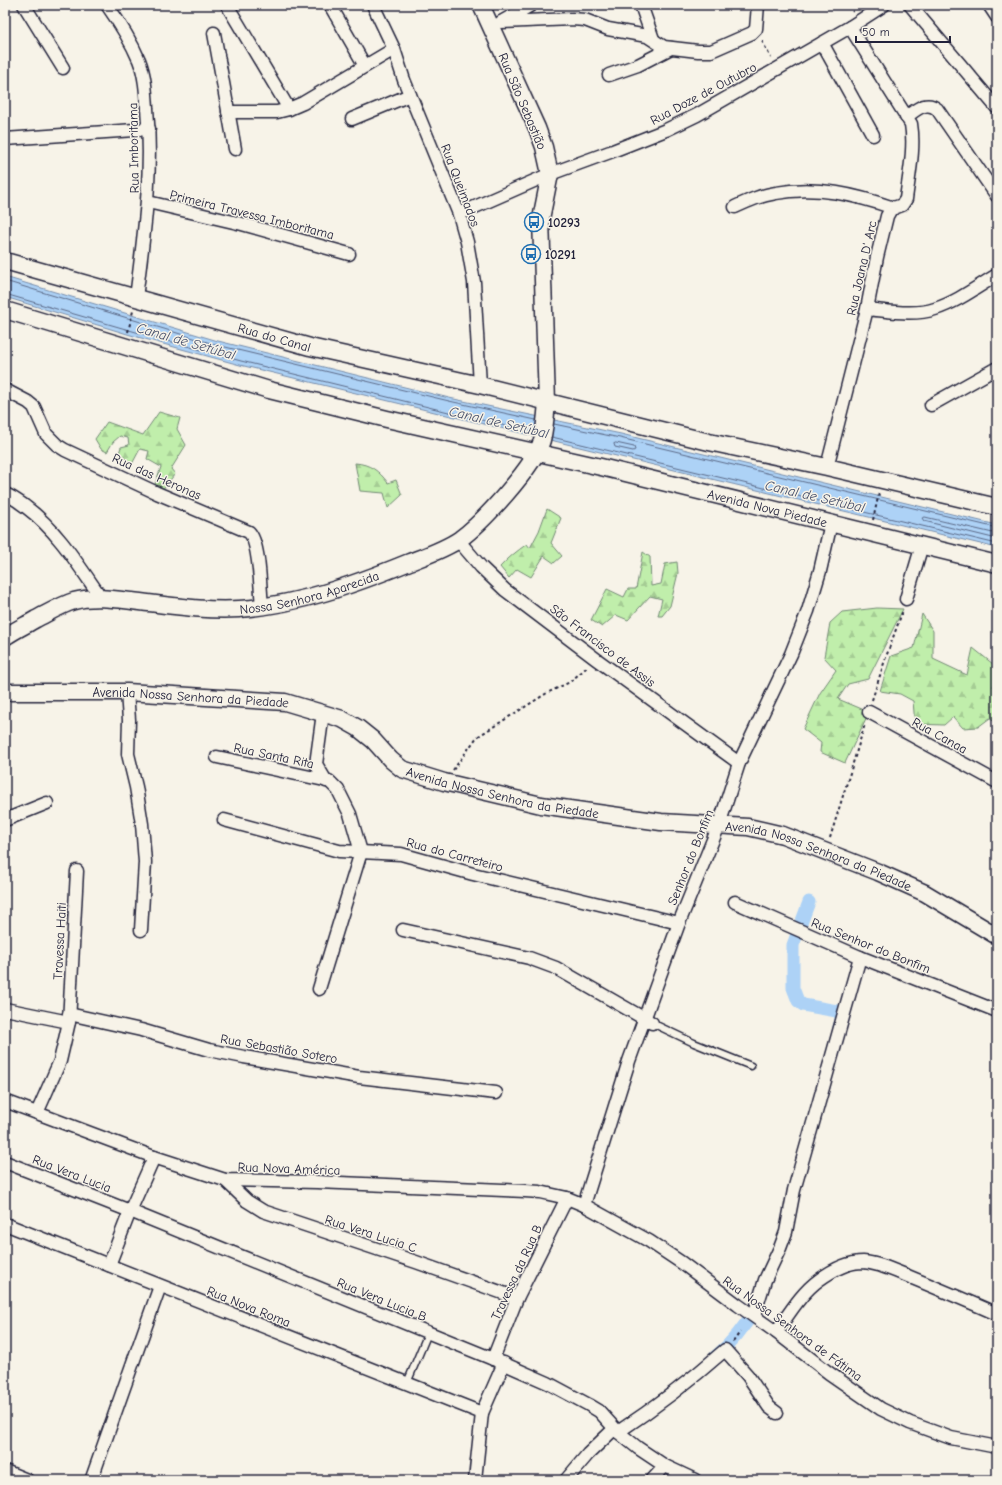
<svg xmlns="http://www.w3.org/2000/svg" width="1002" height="1485" font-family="'Comic Neue',sans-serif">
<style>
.forest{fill:url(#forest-firs);stroke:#718873}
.water{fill:#add2f6;stroke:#758cab}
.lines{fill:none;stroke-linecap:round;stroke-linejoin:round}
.shore{stroke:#5a6886;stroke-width:1}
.canal{stroke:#add2f6;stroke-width:13}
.service-casing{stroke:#22223b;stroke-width:9}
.minor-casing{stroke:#22223b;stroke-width:15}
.tertiary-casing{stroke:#22223b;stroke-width:19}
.path{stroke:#22223b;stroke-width:2;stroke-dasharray:3 3;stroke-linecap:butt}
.service{stroke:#f7f3e8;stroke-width:6}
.minor{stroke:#f7f3e8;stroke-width:12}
.tertiary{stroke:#f7f3e8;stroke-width:16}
.labels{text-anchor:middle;stroke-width:3;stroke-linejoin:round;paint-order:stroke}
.street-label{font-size:13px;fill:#22223b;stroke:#f7f3e8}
.poi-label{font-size:13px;font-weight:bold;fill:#22223b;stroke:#f7f3e8;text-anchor:start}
.water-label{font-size:14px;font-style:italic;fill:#454e6a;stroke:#f7f3e8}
</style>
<defs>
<pattern id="forest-firs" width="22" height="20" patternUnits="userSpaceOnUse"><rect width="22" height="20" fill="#c0eeab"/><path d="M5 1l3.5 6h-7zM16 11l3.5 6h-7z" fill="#a5cc94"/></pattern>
</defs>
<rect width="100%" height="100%" fill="#f7f3e8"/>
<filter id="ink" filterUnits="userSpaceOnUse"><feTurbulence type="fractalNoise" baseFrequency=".025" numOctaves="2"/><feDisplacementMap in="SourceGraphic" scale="8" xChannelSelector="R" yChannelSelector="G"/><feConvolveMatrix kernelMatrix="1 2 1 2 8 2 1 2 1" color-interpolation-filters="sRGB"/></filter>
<g filter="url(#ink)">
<g class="forest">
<polygon points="159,412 180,418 177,429 186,445 171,469 175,474 162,490 154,487 161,467 147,459 149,451 140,449 132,464 119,453 121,447 129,445 128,438 120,436 113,442 107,452 101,449 95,439 107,422 143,435"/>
<path d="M355,463C370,464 379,471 388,483L396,480L402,495L388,508L384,493L360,491Z"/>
<path d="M547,509L561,518L551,543L562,556L554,563L544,556L531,577L517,569L509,578L500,567C508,558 517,551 527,544L530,548L539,531Z"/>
<polygon points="643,552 650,557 651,586 661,584 665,564 677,562 678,573 670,606 662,616 658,616 662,599 650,596 628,620 616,615 602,627 591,620 607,589 624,597 628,589 636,589"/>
<polygon points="877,608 903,609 868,679 848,684 838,699 869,712 845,763 820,752 821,743 803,729 820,693 836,670 824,657 830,623 842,612"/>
<polygon points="922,614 933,631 933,659 967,675 973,648 993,664 997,662 997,722 990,718 978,727 963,728 953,717 944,725 915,724 913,701 900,694 880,691 891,656 914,648"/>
</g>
<polygon class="water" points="5,277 218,341 449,398 621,434 997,525 997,548 240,365 134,336 5,297"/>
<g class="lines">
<g class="shore">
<polyline points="5,281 217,345 449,401 536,420"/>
<polyline points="5,294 136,332 241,361 534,433"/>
<polyline points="554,424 620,438 997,528"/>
<polyline points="552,437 997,544"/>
<polygon points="616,443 634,447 635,450 633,451 615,447 614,444"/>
<polyline points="997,534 925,517 922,518 924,521 997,539"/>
</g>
<g class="canal">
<polyline points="809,902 793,945 793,988 798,1001 803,1005 837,1011 842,1017 839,1027"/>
<path d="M715,1357C732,1343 746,1325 757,1306"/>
</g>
<g class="service-casing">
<g id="service">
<polyline points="652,1023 694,1043 751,1066"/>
<polyline points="407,1383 428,1333"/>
</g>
</g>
<g class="minor-casing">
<g id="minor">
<polyline points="24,5 63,68"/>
<path d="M107,5C119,22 131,41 139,60C145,75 146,92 147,108C153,174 144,233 136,298"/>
<polyline points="227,5 289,109"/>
<polyline points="330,5 365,66"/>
<polyline points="373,5 394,49 404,80 459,214 467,242 474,282 480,385"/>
<polyline points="641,5 653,39"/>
<polyline points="910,5 997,108"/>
<polyline points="989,5 997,17"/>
<polyline points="503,21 531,5"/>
<polyline points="501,22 572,19 585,20 608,29 647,36 664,47 698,51 711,51 752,33 756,29 758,5"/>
<polyline points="214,33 235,149"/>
<polyline points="822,43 873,135"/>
<polyline points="609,75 638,65 671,48"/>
<polyline points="228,112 277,112 289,109 303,103 394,49"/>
<path d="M906,117C916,110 926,100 937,109L997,196"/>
<polyline points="352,119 410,95"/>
<polyline points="5,139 149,129"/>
<polyline points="148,202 242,224 349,254"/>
<path d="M735,207C748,201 761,195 776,193C816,185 856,195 894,208"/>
<polyline points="459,214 550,174 610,152 666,130 697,115 850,27 884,5"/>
<path d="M867,309C889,311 914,316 935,309C957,302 977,287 997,275"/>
<path d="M5,390L28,402L34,407L46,434L57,445L65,450L157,493L249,532C260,543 260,589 262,606"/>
<polyline points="931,405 997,368"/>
<path d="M827,467L867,309L877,257L887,216L891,209L902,205L906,199C909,175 915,148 911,124L850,27"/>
<path d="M5,494C13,497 19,502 26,507C58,531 79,566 102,599"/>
<polyline points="458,540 481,567 505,590 596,659 739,763"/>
<polyline points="906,599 922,545"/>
<polyline points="127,692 129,720 128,754 136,787 142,824 145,862 141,930"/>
<polyline points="869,712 997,782"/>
<polyline points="323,713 316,764 326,781"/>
<polyline points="217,757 329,781 338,790 350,814 361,852 319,989"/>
<polyline points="5,820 47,803"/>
<polyline points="224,820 339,851 401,854 473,874 679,923"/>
<polyline points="735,902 860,957 997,1011"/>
<polyline points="403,930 529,958 556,968 652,1023"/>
<polyline points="5,1009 69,1022"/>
<polyline points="69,1014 141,1030 209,1050 244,1057 359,1077 496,1093"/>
<polyline points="5,1101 154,1157 225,1180 317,1182 525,1191 540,1192 567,1198 584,1205 649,1241 682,1263 738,1305 776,1332 829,1373 881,1409 910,1423 951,1438 997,1447"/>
<polyline points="37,1113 60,1061 69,1022 77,871"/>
<polyline points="5,1162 130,1211 498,1361 548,1383 589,1405 599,1411 618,1432 638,1448 665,1466 695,1480"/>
<polyline points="225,1180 247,1201 263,1211 416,1262 517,1298"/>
<polyline points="584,1205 629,1061 679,923 719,825 739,763 791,654 808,611 820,571 831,523"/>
<polyline points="5,1224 482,1413"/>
<polyline points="109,1265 130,1211 154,1157"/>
<polyline points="756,1317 756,1309 765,1280 780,1248 786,1232 794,1190 860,957"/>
<path d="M776,1332C789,1314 801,1293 819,1280C831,1271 848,1262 863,1262C879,1263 895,1271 910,1277C939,1289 968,1301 997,1314"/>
<polyline points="493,1359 517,1298 567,1198"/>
<path d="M618,1432C656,1407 691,1380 725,1350L748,1376L769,1407L777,1413"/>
<polyline points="5,1471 27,1480"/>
<polyline points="92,1478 160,1286"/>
<polyline points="475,1480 482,1413 504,1363"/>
<polyline points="566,1480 588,1454 614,1429"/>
<polyline points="652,1480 665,1466"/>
</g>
</g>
<g class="tertiary-casing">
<g id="tertiary">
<path id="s1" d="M5,261L310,347L480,385L709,442L827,467L997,507"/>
<path id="s2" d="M5,310L269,390L387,419L601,467L997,564"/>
<path id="s3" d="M5,637C15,630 26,625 36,619C48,613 61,605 74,601C92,596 114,599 132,601C167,605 203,611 239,609C297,605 353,585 407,563C425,556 444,550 460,539C482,523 535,466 542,440C545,428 546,414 547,402L541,219L550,174L544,147L537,128L481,5"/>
<path id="s4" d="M5,692H127L285,702L342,719L358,728L373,740L391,760L402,769L444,782L541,805L661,822L748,827L783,835L878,872L925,893L997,936"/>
</g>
</g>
<g class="path">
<polyline points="850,5 853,12"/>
<polyline points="762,41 771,58"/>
<polyline points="128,332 133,311"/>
<polyline points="873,520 879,493"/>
<polyline points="872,700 886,657 903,610"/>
<polyline points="453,770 477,737 547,693 570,682 587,667"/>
<polyline points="830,838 865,724"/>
<polyline points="733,1342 740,1332"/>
</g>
<use href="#service" class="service"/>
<use href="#minor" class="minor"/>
<use href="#tertiary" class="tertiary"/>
</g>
</g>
<defs>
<g id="bus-ring" transform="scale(1)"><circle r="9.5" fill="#f7f3e8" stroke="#1f6fb2" stroke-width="1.5"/><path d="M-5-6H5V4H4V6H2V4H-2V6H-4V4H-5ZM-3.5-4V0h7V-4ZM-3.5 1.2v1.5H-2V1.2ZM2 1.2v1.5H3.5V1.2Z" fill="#1f6fb2"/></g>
</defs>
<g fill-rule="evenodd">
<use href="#bus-ring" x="534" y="222"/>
<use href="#bus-ring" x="531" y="254"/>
</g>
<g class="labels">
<g class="street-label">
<text transform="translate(703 93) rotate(-28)" y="5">Rua Doze de Outubro</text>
<text transform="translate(523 101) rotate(67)" y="5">Rua São Sebastião</text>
<text transform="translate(133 148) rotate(-91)" y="5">Rua Imboritama</text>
<text transform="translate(461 185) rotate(69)" y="5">Rua Queimados</text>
<text transform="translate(252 214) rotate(14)" y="5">Primeira Travessa Imboritama</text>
<text transform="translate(861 268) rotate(-77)" y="5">Rua Joana D' Arc</text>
<text dy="5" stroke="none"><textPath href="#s1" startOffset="280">Rua do Canal</textPath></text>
<text transform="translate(157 476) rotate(24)" y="5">Rua das Heronas</text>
<text dy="5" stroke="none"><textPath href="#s2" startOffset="788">Avenida Nova Piedade</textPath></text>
<text dy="5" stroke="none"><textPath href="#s3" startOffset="316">Nossa Senhora Aparecida</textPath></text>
<text transform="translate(603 645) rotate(37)" y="5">São Francisco de Assis</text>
<text dy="5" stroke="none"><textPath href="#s4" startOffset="186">Avenida Nossa Senhora da Piedade</textPath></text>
<text transform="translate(940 735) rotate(29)" y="5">Rua Canaa</text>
<text transform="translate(274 755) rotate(12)" y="5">Rua Santa Rita</text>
<text dy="5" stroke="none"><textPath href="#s4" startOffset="522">Avenida Nossa Senhora da Piedade</textPath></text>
<text transform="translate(455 854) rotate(15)" y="5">Rua do Carreteiro</text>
<text transform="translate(690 857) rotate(-68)" y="5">Senhor do Bonfim</text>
<text dy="5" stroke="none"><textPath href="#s4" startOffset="846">Avenida Nossa Senhora da Piedade</textPath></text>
<text transform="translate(59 941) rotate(-87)" y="5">Travessa Haiti</text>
<text transform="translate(871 945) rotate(22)" y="5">Rua Senhor do Bonfim</text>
<text transform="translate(279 1048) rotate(10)" y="5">Rua Sebastião Sotero</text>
<text transform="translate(289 1168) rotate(2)" y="5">Rua Nova América</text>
<text transform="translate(72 1173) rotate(21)" y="5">Rua Vera Lucia</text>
<text transform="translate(371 1233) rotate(18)" y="5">Rua Vera Lucia C</text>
<text transform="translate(516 1272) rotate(-65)" y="5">Travessa da Rua B</text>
<text transform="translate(382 1299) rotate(22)" y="5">Rua Vera Lucia B</text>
<text transform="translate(249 1306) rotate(22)" y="5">Rua Nova Roma</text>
<text transform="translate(793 1328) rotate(36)" y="5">Rua Nossa Senhora de Fátima</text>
</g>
<g class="poi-label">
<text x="548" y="227">10293</text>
<text x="545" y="259">10291</text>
</g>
<g class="water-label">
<text transform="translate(186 341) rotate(16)" y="5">Canal de Setúbal</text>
<text transform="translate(499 422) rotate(13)" y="5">Canal de Setúbal</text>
<text transform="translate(815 496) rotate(13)" y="5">Canal de Setúbal</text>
</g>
</g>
<rect width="1002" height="1485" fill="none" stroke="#f7f3e8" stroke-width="20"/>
<rect x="10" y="10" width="982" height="1465" fill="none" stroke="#22223b" stroke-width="1.5" filter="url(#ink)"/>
<path d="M856 36v6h94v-6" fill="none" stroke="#22223b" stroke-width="2"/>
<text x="862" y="36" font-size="12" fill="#22223b" stroke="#f7f3e8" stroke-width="3" paint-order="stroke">50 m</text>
</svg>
